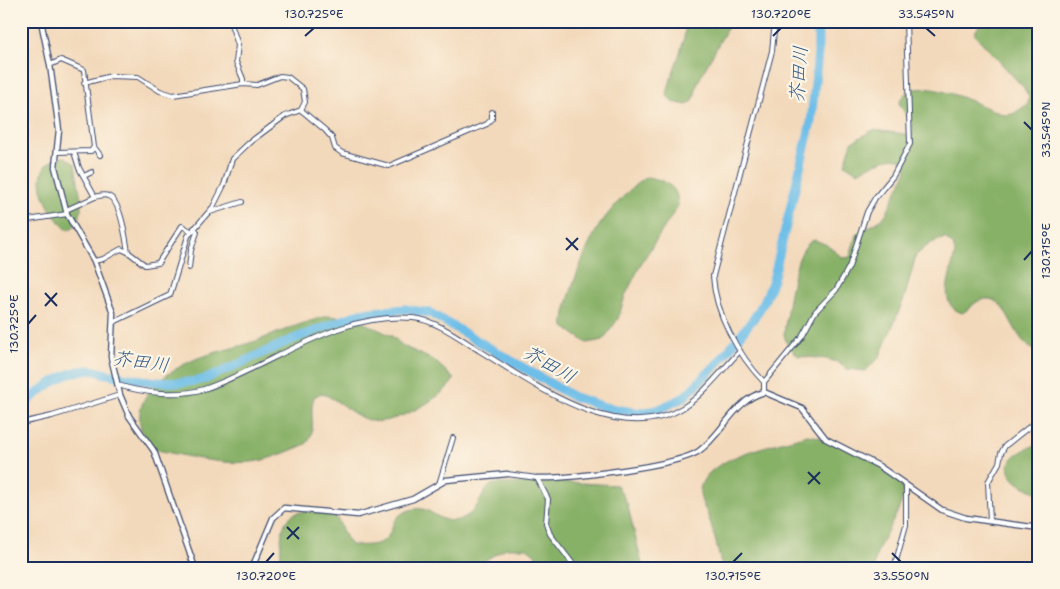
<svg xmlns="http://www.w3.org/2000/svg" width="1060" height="589" font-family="'Shantell Sans','Klee One',sans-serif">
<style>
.forest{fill:#88b167;stroke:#527062}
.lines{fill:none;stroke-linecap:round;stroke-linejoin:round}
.river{stroke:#6dbee8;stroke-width:9}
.minor-casing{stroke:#3b486c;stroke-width:6}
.tertiary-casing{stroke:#3b486c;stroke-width:7}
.minor{stroke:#fff;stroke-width:4}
.tertiary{stroke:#fff;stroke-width:4.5}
.ticks{fill:none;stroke:#1b2f5e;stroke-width:2}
.labels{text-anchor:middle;stroke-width:4.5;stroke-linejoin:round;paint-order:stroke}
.water-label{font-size:19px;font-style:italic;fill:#345a87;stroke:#fcf5e5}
.neatline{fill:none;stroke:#1b2f5e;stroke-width:2}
.ticks-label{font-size:12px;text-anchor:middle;fill:#1b2f5e}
</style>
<rect width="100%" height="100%" fill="#fcf5e5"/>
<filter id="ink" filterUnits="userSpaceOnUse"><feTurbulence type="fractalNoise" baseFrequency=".02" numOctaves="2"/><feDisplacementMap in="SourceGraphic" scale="10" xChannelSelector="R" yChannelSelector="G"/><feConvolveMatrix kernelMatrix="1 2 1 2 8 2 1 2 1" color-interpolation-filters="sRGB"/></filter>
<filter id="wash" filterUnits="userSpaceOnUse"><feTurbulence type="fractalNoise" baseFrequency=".0096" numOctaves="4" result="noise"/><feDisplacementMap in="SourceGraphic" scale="20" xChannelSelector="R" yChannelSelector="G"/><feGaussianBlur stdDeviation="1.12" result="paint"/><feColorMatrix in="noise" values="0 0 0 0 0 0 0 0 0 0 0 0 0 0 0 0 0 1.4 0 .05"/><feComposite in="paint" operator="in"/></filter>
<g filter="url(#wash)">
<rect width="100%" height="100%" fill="#f3d9bb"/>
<g class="forest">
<path d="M685,21H731L698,82L693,101L687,105L673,102L667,96C670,73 688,41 685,21Z"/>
<path d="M982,21H1030L1039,26V351C1011,347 1010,290 981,300C974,302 969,310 962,313C935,304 953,272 955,252L953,245L945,238L931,243L916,255L904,299L879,358L865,371L847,369L837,362L827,359L798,356L787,345L784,334C787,316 793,243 815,240L827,245L843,258L850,257L856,234L881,220L886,214L907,170L902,160C888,154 870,167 857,172L845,164L852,142L873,130L912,135L913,127L899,103C912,67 983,108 1005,115L1013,114L1028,104L1029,97L1024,88L975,35V32Z"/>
<path d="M65,157L75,164C77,183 91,221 68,230C46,214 22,161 65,157Z"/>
<path d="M647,177C665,180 679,186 678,206L642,262L625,296L618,319L603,340L587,343L564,327C561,309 587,246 597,229C605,216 634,182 647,177Z"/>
<path d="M328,316L354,318L392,336L403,346L435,361L454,379C444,398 392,426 371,421C352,416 340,400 321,393L314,397C308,413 318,432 306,444C289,451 270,460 251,462C217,465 184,455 151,449C120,405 158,375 198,358C216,351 237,348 256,341C281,332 303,322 328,316Z"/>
<path d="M807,435C850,441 872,456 903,486C905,515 876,538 874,568H722C718,552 715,535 709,519C707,511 701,503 700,494C698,457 780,444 807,435Z"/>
<path d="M1039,444V494C1032,490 1023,487 1017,482C994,463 1023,449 1039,444Z"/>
<path d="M562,482L617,485L627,503L643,568H535L536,555L527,548H506L472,568H281C281,541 276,507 314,512C321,512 331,512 336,517C341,523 342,535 351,545C408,549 378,520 410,510C434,502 439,532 467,516C480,508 481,492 492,484Z"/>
</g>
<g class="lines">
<path class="river" d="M21,407C39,391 63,371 88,370C94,369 100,373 107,374C139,380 174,387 206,379L291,340L361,313L405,309L430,313L572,396L604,407L639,413L657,410L683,398L718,363L754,318L764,302L773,280L811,122L818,53V21"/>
</g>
</g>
<g filter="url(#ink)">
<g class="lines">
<g class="minor-casing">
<g id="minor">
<polyline points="230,21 238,45 236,62 243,79 243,84"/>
<polyline points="50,65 61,60 84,70 94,147 91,151 57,152"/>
<polyline points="84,83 111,76 138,77 160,91 173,95 243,84 257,85 280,76 288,77 303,89 305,102 301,110 285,116 250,142 232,159 224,185 213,207 188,236 170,295 114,322"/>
<polyline points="301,110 325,130 332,138 335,148 342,153 389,166 487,124 492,119 492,112"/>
<polyline points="94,147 100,155"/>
<path d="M74,152L79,168L95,197C99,196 104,194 108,196C121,200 126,240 128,252"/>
<polyline points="84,176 92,172"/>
<polyline points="66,210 95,197"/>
<polyline points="210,212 242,202"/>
<polyline points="21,221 67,214"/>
<polyline points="94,261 103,259 121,249 128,252 145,265 158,263 182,226 191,231"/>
<polyline points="189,268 191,250 197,232 194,228"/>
<path d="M764,382C738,355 715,313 713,276L772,51L775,21"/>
<path d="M118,385C143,393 178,397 204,389C272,366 337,311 413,318C436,320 461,339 480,351C534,384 619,448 684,407C705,393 723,369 740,351"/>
<polyline points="764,392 764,382 802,336 815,312 836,290 849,267 867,212 875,198 893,176 910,144 906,21"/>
<polyline points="21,423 52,416 120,395"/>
<polyline points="507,474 537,478 548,499 546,523 550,534 576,568"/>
<polyline points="439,484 453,438"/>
<polyline points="990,520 988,482 999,463 1001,453 1005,446 1039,419"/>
<polyline points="894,568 906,525 906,486"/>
</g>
</g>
<g class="tertiary-casing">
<g id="tertiary">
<polyline points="41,21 50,65 59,130 55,167 67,214 94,261 113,313 111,357 120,395 129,416 154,451 195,568"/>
<path d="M537,478C565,479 678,466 699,451C723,434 734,400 764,392L802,408L826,439L879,466L942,510L966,518L1039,528"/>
<polyline points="252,568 273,518 284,508 358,515 413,499 446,480 507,474"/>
</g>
</g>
<use href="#minor" class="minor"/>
<use href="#tertiary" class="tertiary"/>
</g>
</g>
<path class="ticks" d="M926,28L935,36M305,36L314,28M773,36L781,28M1024,122L1032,130M566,238L578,250M566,250L578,238M1024,260L1032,251M45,293L57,306M45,306L57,293M28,324L36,315M808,472L820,484M808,484L820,472M287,527L299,539M287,539L299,527M892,553L901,562M266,562L274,553M733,562L742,553"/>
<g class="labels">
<g class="water-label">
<text transform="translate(798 74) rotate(-86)" y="7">芥田川</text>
<text transform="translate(141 361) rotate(8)" y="7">芥田川</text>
<text transform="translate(550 364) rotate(30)" y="7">芥田川</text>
</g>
</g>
<rect width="1060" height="589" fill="none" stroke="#fcf5e5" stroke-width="55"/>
<rect x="28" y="28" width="1004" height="534" class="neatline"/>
<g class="ticks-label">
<text x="314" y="18">130.725°E</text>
<text x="781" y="18">130.720°E</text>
<text x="926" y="18">33.545°N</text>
<text transform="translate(1046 130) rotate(-90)" y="4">33.545°N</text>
<text transform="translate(1046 251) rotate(-90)" y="4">130.715°E</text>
<text transform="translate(14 324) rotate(-90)" y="4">130.725°E</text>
<text x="266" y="580">130.720°E</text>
<text x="733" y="580">130.715°E</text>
<text x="901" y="580">33.550°N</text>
</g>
</svg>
